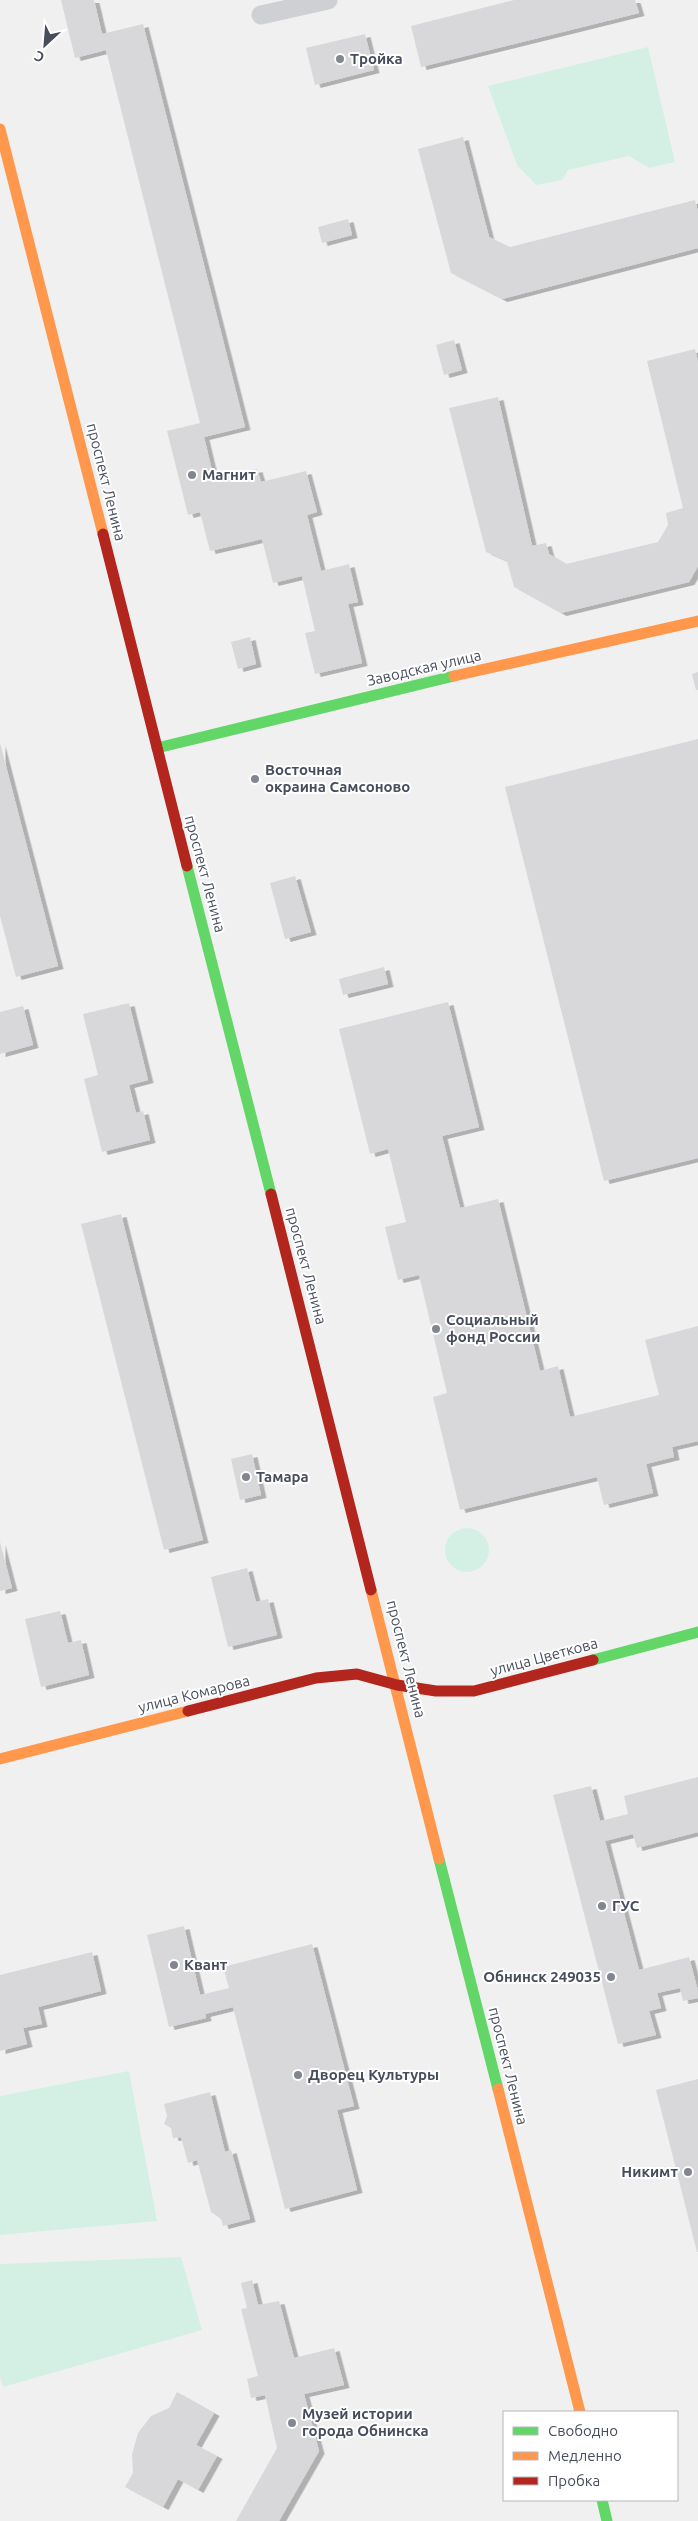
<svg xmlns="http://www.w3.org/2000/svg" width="698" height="2521" font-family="Ubuntu,sans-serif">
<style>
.green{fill:#d4f0e5}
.building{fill:#d8d8db;filter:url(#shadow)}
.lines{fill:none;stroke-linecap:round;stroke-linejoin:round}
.street{stroke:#ced0d3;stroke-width:19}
.fast{stroke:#63d668;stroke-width:11}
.slow{stroke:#ff974d;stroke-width:11}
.jam{stroke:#b3261e;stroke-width:11}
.poi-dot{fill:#828690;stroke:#fff;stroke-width:2}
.labels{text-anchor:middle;stroke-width:4;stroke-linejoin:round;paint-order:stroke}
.poi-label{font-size:15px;font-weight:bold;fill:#474d5d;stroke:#fff;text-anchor:start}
.street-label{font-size:15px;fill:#474d5d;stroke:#fff}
</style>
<defs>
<filter id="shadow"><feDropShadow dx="5.5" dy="3" stdDeviation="0" flood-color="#0004"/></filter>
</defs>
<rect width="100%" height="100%" fill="#f1f0f0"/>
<g class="green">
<polygon points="648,47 675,162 649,168 629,156 568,170 562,180 536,185 517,165 488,86"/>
<circle cx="467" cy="1550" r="22"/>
<polygon points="129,2071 157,2221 0,2235 0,2096"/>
<polygon points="181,2257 202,2330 3,2387 0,2377 0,2264"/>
</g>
<g class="building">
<polygon points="61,0 94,0 102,34 143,24 245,427 204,437 214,479 257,469 261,482 306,471 317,512 307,515 321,571 349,564 358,602 348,604 362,663 315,674 305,633 315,631 302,576 273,583 262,539 210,551 200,512 188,515 167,431 200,423 106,50 75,58"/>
<polygon points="514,0 635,0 639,13 421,67 411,26"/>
<polygon points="365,34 374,70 315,85 306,48"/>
<polygon points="463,137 489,237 510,247 695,200 698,212 698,248 502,299 451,273 418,149"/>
<polygon points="348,219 352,235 322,243 318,227"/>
<polygon points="454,340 462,370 444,375 436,345"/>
<polygon points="695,349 698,362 698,566 689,582 561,613 514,587 507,561 486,552 449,408 498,397 532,546 546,543 549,554 566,564 658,542 668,525 666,513 683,508 647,361"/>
<polygon points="250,637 256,664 238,669 231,642"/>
<polygon points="698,672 698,690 696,690 692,674"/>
<polygon points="698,739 698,1158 604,1181 505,787"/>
<polygon points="0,743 58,966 16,977 0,916"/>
<polygon points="295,876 311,932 285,939 270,883"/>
<polygon points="384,967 388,984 343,995 339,979"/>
<polygon points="448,1002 479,1127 442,1136 460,1208 498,1199 540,1371 558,1366 570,1417 659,1395 645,1340 698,1326 698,1441 672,1447 674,1457 646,1464 653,1493 604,1505 597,1477 460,1510 433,1397 447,1393 419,1275 398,1280 385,1227 406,1222 388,1149 370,1154 339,1029"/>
<polygon points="129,1003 148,1080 129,1085 136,1113 143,1111 150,1140 102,1152 84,1079 98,1075 83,1014"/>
<polygon points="23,1006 33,1045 0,1054 0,1012"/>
<polygon points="121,1214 203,1540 164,1550 81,1224"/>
<polygon points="252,1454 261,1495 240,1500 231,1459"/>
<polygon points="0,1542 12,1588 0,1591"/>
<polygon points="247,1568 256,1602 268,1599 277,1635 228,1647 211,1577"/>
<polygon points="60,1611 68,1643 81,1640 89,1675 41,1687 25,1619"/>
<polygon points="698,1777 698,1832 637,1848 633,1834 605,1841 639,1970 689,1957 698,1991 698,1998 683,2001 680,1988 657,1993 661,2008 649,2011 656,2035 618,2044 553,1795 591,1786 600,1821 628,1814 624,1796"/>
<polygon points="184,1926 200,1995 229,1988 223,1967 312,1944 354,2106 337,2110 357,2190 285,2209 233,2007 205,2014 206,2018 169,2027 147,1935"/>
<polygon points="92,1952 101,1991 38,2007 42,2024 23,2028 27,2044 0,2051 0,1975"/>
<polygon points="698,2079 698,2252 697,2252 656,2090"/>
<polygon points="210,2092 225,2152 231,2150 250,2219 223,2226 221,2219 211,2212 197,2160 188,2163 181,2137 173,2138 171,2128 164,2124 167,2116 164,2104"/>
<polygon points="252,2280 258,2305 279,2301 294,2358 334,2348 344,2385 304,2394 319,2451 279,2521 236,2521 277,2448 265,2395 251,2398 247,2379 258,2376 241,2309 247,2308 241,2283"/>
<polygon points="177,2392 214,2413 196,2445 217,2456 198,2490 178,2479 163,2507 125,2487 133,2473 132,2454 138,2433 151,2416 169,2408"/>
</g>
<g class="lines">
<polyline class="street" points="261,15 328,0"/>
<g class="fast">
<polyline points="157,748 454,676"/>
<polyline points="187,866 271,1194"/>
<polyline points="593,1660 698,1632"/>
<polyline points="439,1859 498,2089"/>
<polyline points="602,2500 607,2521"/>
</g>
<g class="slow">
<polyline points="0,129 103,534"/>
<polyline points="454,676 698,621"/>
<polyline points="371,1590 439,1859"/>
<polyline points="0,1759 188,1711"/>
<polyline points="498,2089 580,2412"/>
</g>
<g class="jam">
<polyline points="103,534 187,866"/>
<polyline points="271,1194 371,1590"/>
<polyline points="188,1711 316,1678 357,1674 397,1685 436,1691 474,1691 593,1660"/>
</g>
</g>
<g class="poi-dot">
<circle cx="340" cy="59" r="5"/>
<circle cx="192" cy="475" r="5"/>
<circle cx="255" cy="779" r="5"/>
<circle cx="436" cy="1329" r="5"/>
<circle cx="246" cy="1477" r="5"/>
<circle cx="602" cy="1906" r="5"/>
<circle cx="174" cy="1965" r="5"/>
<circle cx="611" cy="1977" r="5"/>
<circle cx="298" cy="2075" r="5"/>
<circle cx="688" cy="2172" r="5"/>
<circle cx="292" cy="2423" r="5"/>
</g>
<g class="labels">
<g class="poi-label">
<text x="350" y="64">Тройка</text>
<text x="202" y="480">Магнит</text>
<text x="265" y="775">Восточная<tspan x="265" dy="17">окраина Самсоново</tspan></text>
<text x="446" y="1325">Социальный<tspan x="446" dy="17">фонд России</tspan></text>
<text x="256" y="1482">Тамара</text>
<text x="612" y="1911">ГУС</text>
<text x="184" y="1970">Квант</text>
<text x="601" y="1982" text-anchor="end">Обнинск 249035</text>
<text x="308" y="2080">Дворец Культуры</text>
<text x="678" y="2177" text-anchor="end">Никимт</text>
<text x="302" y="2419">Музей истории<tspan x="302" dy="17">города Обнинска</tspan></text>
</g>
<g class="street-label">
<text transform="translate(106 482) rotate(76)" y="5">проспект Ленина</text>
<text transform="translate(424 668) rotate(-13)" y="5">Заводская улица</text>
<text transform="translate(205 874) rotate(75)" y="5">проспект Ленина</text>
<text transform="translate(306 1266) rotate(75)" y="5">проспект Ленина</text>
<text transform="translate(544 1657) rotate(-15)" y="5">улица Цветкова</text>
<text transform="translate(406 1659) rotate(76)" y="5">проспект Ленина</text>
<text transform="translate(194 1694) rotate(-14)" y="5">улица Комарова</text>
<text transform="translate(508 2066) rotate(76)" y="5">проспект Ленина</text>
</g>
</g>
<rect x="503" y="2411" width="175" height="90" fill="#ffffff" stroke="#b5b8be"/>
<rect x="513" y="2427" width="25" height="8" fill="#63d668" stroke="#b5b8be"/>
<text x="548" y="2436" font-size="15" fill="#474d5d">Свободно</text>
<rect x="513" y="2452" width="25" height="8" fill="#ff974d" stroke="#b5b8be"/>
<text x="548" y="2461" font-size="15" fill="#474d5d">Медленно</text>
<rect x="513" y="2477" width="25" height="8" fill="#b3261e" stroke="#b5b8be"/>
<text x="548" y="2486" font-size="15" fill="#474d5d">Пробка</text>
<g transform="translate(45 45) rotate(206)" stroke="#ffffff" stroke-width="4" paint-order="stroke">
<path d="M0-4L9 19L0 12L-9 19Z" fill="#474d5d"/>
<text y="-8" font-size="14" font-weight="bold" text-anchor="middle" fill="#474d5d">С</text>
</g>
</svg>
